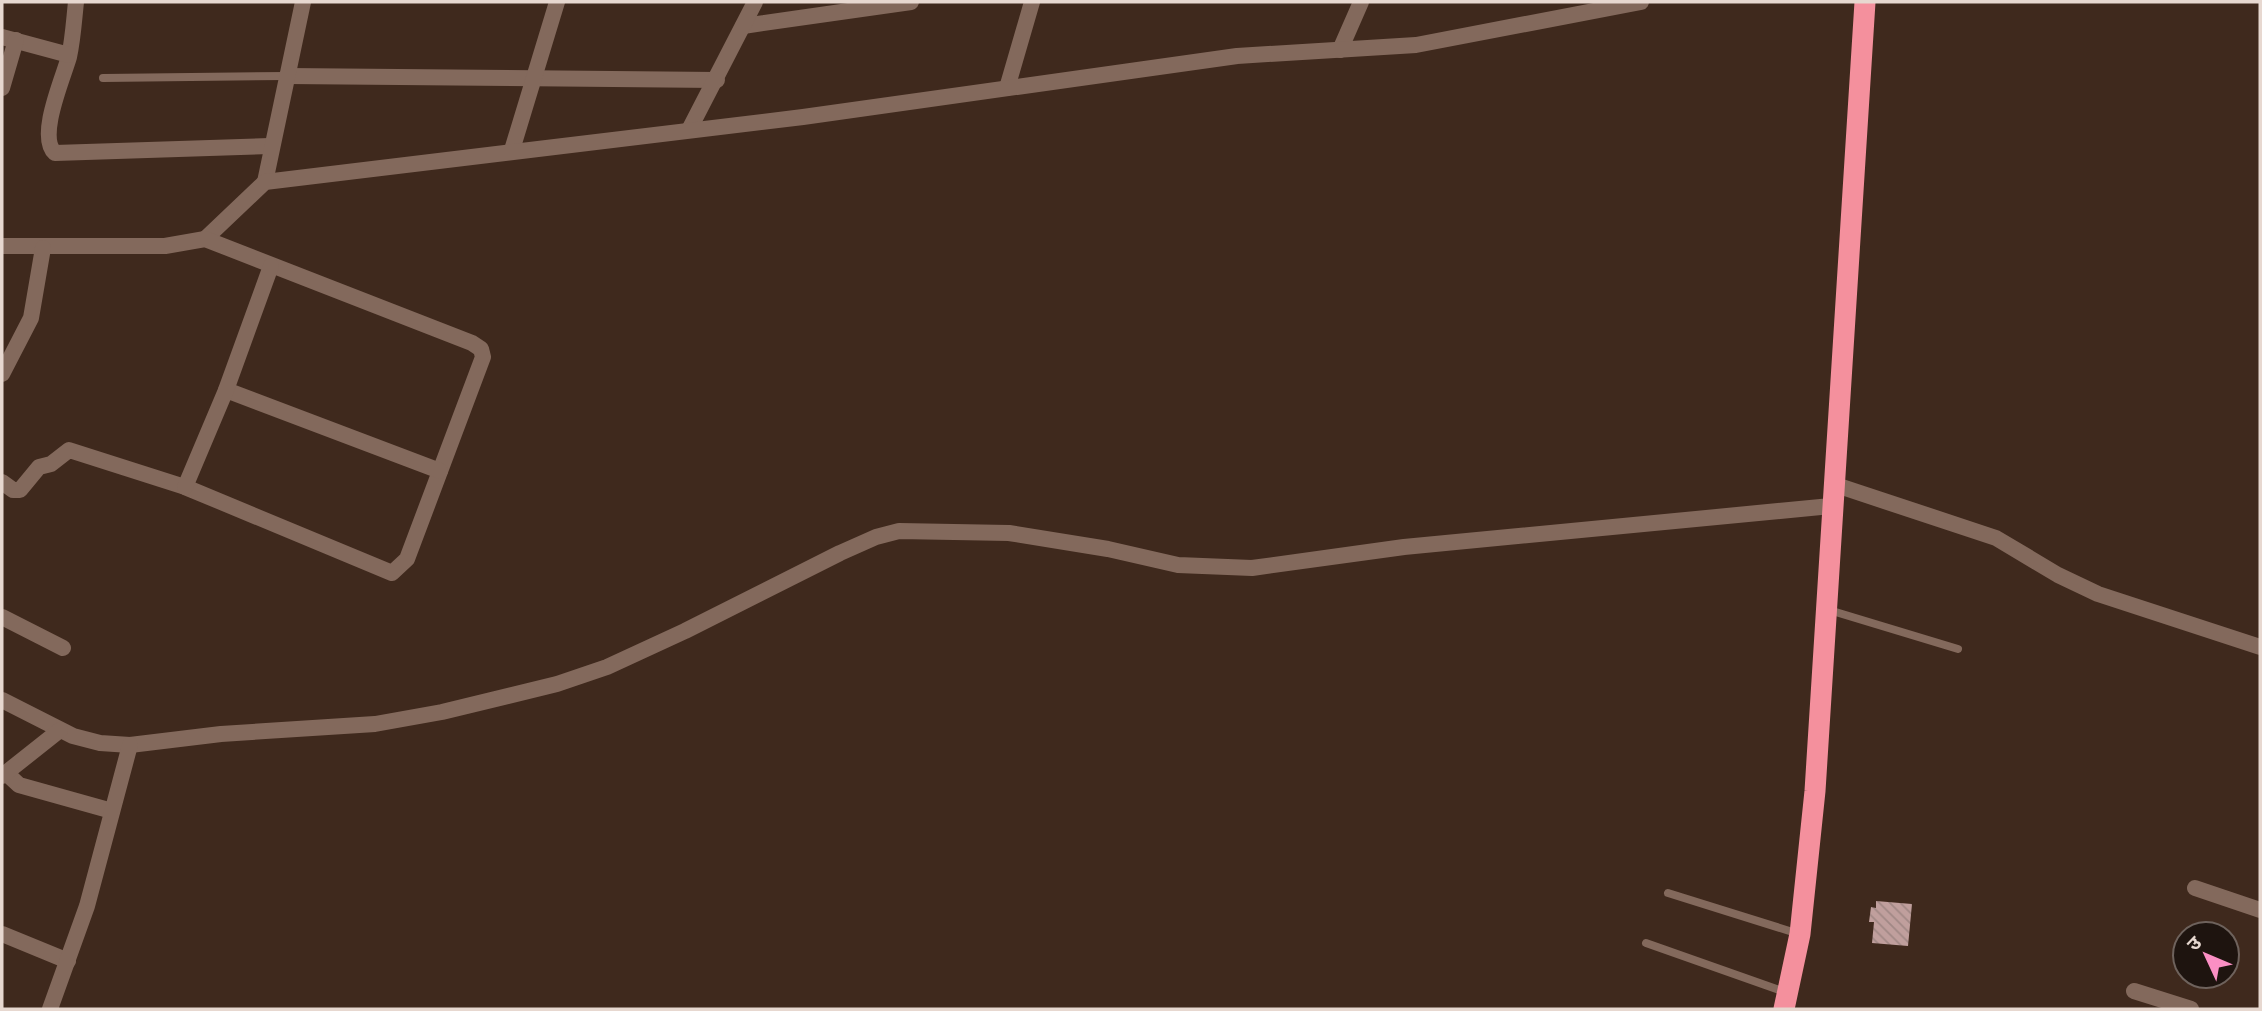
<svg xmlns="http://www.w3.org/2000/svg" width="2262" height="1011" font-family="'Sofia Sans Condensed','Noto Sans Devanagari',sans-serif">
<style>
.building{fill:url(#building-back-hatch)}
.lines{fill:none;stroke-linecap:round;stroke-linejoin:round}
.lane{stroke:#83695c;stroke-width:8}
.street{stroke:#83695c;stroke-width:16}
.highway{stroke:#f4909d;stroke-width:21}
</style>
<defs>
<pattern id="building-back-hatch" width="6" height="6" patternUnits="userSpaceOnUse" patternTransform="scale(1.75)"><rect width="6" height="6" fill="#c09f9d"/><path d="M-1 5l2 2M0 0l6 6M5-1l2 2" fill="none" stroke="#a18885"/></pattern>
</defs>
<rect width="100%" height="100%" fill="#3f291d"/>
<polygon class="building" points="1876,901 1912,904 1908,946 1872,943 1874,922 1869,922 1871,907 1876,908"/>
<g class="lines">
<g class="lane">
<polyline points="103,78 287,76"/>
<polyline points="1829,610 1958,649"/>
<polyline points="1668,893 1799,934"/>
<polyline points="1646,943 1785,992"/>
</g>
<g class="street">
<path d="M76,2C74,20 73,39 69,57C63,78 37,137 55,153L270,146"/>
<polyline points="743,26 911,2"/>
<polyline points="2,37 69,55"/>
<polyline points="1340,50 1361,2"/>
<polyline points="287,76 717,80"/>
<polyline points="2,88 16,40"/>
<polyline points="1007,88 1032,2"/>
<polyline points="689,130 755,2"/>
<polyline points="512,150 557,2"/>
<polyline points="265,182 303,2"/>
<polyline points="205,239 265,182 803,117 1237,56 1416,45 1641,2"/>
<polyline points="2,246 165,246 205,239 472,343 481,349 483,357 407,559 392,573 185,487 69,450 51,464 39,467 20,490 13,490 2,482"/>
<polyline points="2,374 31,318 43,248"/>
<polyline points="226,390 440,471"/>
<polyline points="1833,484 1996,538 2058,575 2098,594 2260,647"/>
<polyline points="185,487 226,390 271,266"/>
<polyline points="2,617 63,648"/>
<polyline points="2,700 73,736 100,743 130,745 221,734 375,724 442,712 557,684 607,667 685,631 840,553 876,537 899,531 1009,533 1108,549 1178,565 1252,568 1404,547 1831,506"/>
<polyline points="6,773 19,785 112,811"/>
<polyline points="2,776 60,730"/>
<polyline points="2195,888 2260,910"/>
<polyline points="2,934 68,961"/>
<polyline points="2134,991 2191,1009"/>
<polyline points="50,1009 87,906 130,745"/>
</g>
<polyline class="highway" points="1784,1009 1800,934 1815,791 1865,2"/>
</g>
<rect width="2262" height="1011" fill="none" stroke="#e7d8d0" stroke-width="7"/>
<g transform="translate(2206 955) rotate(314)"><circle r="33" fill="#1e140f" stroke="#6e625c" stroke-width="2"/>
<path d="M0-5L12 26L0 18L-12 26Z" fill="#fb8fc4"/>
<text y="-10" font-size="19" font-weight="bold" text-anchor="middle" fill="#e7d8d0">उ</text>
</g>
</svg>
